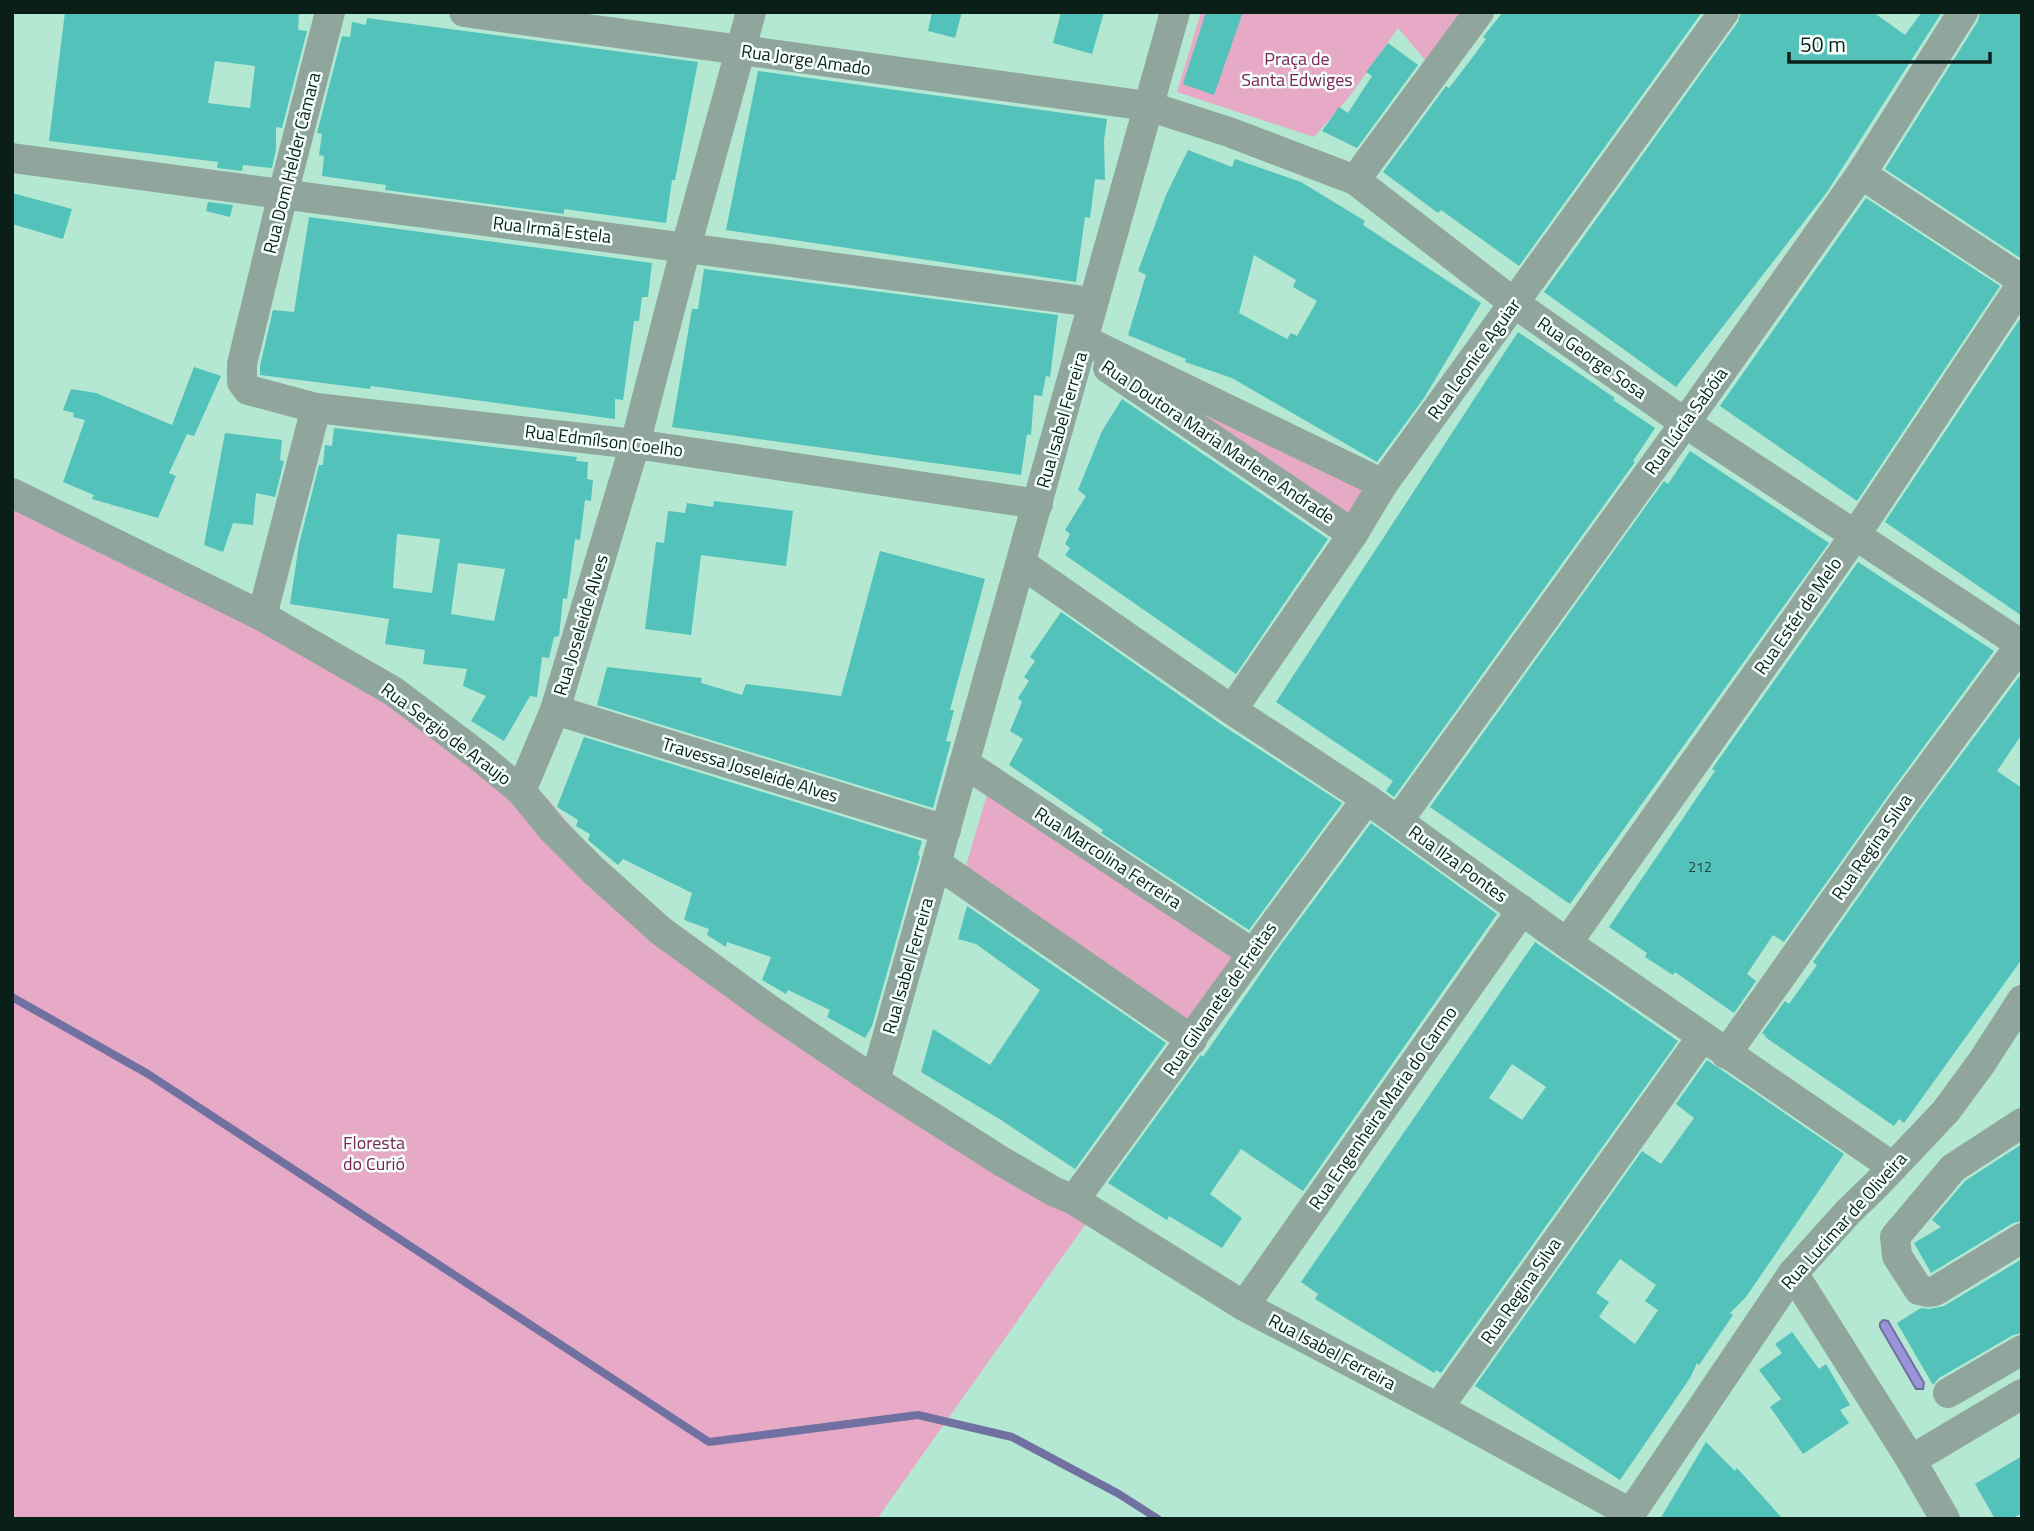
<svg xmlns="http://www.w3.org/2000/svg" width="2034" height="1531" font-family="'Titillium Web',sans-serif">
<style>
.green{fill:#e6aac7}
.water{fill:#9c94da;stroke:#7071a0;stroke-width:2}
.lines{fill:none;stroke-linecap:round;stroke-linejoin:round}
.stream{stroke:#7071a0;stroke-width:8}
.building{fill:#52c2ba;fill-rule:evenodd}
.minor{stroke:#90a69d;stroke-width:30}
.labels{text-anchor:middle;stroke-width:5;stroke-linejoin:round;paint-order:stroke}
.number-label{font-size:14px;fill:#1c4840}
.park-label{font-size:18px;fill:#7c2457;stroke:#f4fefa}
.street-label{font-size:18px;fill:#0a1f18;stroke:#f4fefa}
</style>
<rect width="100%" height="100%" fill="#b4e8d3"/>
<g class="green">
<polygon points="1201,12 1470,12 1431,67 1398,28 1349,97 1314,137 1177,92"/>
<polygon points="1128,365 1367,487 1345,520"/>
<polygon points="12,498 317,645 546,797 652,921 1092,1215 877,1519 12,1519"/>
<polygon points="990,784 1236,953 1190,1022 966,866"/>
</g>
<polygon class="water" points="1883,1320 1888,1321 1924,1383 1923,1389 1916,1389 1880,1327 1880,1323"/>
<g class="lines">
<polyline class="stream" points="12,997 148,1074 709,1442 918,1415 1012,1437 1119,1494 1158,1519"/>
</g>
<g class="building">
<path d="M65,12H299L298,30L307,31L282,128L276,127V149L272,168L243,165L242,171L217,168L218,162L49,141ZM215,61L255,66L250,108L208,103Z"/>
<polygon points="932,12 962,12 955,38 928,31"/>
<polygon points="1061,12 1104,12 1092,54 1053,43"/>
<polygon points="1206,12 1243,12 1214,95 1183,84"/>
<polygon points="1503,12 1702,12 1519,266 1441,210 1438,213 1383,172 1446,86 1449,88 1469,62 1486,39 1483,37"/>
<polygon points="1741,12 1873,12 1905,35 1922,12 1942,12 1827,192 1676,387 1544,292 1738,22"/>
<polygon points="1980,12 2022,12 2022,259 1885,169 1978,21"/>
<polygon points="367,18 698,62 675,180 672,180 666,223 564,209 564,214 385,190 386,185 322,176 324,156 319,155 322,134 317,133 342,36 350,37 352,22 366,25"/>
<polygon points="1388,43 1418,65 1357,148 1322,131 1339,107 1348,113 1372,76 1366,72"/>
<polygon points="758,71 1107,119 1104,140 1105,180 1095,179 1090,218 1085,217 1076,282 726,230"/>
<path d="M1188,150L1232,167L1235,159L1301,182L1365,221L1363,225L1481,303L1424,398L1377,462L1232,378L1185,362L1186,359L1128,335L1146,275L1138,271L1166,195ZM1254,255L1296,280L1293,287L1317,301L1297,336L1291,333L1287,339L1239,313Z"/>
<polygon points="12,193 72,209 63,239 12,224"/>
<polygon points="1866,198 2000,286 1857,501 1720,406"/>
<polygon points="208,202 233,205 230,217 206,211"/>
<polygon points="309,217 652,263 648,297 642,297 639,321 634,321 623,400 615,399 615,419 371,386 370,389 260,375 260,366 273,310 294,312"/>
<polygon points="704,269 1058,315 1050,377 1046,376 1042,396 1034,395 1031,435 1027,434 1021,475 672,427 692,309 698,309"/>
<polygon points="2022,316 2022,616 1885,522"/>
<polygon points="1518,332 1615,398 1613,400 1655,428 1633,461 1635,462 1394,797 1386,791 1393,781 1276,702"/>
<polygon points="194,367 221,376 194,436 187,434 169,473 176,476 158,518 92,499 94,495 63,482 85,420 73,417 74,413 63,410 71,389 96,393 172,425"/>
<polygon points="1122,399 1328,539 1236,674 1065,555 1070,548 1065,544 1070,534 1065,530 1086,496 1078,490 1102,431"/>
<path d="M334,428L577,457L576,461L588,462L587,479L593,480L591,501L585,500L580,540L575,539L567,599L563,598L559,636L554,637L549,658L542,657L537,697L530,696L504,741L471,721L486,696L463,686L467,669L423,664L425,650L385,644L389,619L290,604L299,544L319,465H323L325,445L332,446ZM397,534L440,539L432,593L393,588ZM458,563L505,569L494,621L451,614Z"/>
<polygon points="225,433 282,440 280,460 284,461 275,497 256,493 253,525 233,523 223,552 204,545"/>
<polygon points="1690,451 1829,543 1570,904 1430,807 1664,481 1668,484"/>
<polygon points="714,501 793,511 786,566 701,555 691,635 645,629 656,542 664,543 668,511 685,513 687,503 713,507"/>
<polygon points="880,551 985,579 950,710 954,710 946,741 951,742 933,808 597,705 607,667 702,678 701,683 742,695 746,684 841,696"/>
<polygon points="1858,562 1994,651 1889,794 1784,942 1773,935 1747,974 1756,981 1734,1013 1675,972 1673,975 1645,957 1647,953 1609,927 1715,771 1712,769"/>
<polygon points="1061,612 1222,725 1342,803 1249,930 1101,833 1103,830 1009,765 1023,739 1010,731 1022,702 1018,698 1029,681 1024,677 1035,661 1030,657"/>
<polygon points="2022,673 2022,734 1997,771 2022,788 2022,959 1904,1123 1899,1119 1894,1126 1765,1037 1766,1036 1762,1033 1785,1001 1789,1004 1817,965 1813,962 1917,814"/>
<polygon points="584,737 922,841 918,855 920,856 872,1026 865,1038 827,1017 830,1010 788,990 786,994 762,980 771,957 727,942 726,947 707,935 709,929 684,920 692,893 623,859 618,865 588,840 590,834 576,826 578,820 557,807"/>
<polygon points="1371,823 1497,914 1303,1191 1241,1149 1210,1194 1242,1218 1222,1248 1169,1216 1167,1220 1108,1183 1201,1055 1203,1057 1277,950"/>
<polygon points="967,906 1166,1043 1075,1169 1001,1120 921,1072 933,1029 990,1065 1040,990 976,944 958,939"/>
<path d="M1535,942L1678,1041L1441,1373L1436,1370L1434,1373L1315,1299L1318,1294L1301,1282ZM1512,1064L1546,1087L1522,1120L1489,1098Z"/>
<path d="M1707,1060L1844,1154L1746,1297L1730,1313L1733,1315L1699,1365L1697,1363L1690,1378L1620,1480L1475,1386L1642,1151L1661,1164L1694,1118L1676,1104ZM1620,1259L1656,1285L1645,1301L1658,1310L1635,1344L1599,1317L1609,1302L1596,1293Z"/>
<polygon points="2022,1144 2022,1221 2013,1223 1931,1273 1914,1243 1941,1227 1932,1220 1965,1181"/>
<polygon points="2022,1259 2022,1333 2013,1335 1939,1378 1933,1385 1897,1323 1921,1308 1929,1309 1944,1306"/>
<polygon points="1792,1332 1819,1369 1826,1364 1850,1405 1840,1410 1849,1423 1803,1454 1770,1407 1781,1399 1759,1370 1782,1353 1775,1344"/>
<polygon points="1706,1442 1735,1471 1737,1468 1783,1519 1660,1519"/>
<polygon points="2022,1456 2022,1513 2012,1519 1995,1519 1975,1484"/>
</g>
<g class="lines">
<g class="minor">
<polyline points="330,12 283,194 242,364 242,382 248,390 316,408 635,444 1038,504"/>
<polyline points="464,12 1148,106 1229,132 1355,180 1514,303 1685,423 2022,645"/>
<polyline points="12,158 1092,302"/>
<polyline points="1861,174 2022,280"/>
<polyline points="1355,180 1479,12"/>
<polyline points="1084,340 1383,484"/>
<polyline points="1108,368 1353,534"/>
<polyline points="12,493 262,616 393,691 479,756 521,791 553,830 593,870 661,931 767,1008 875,1081 1001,1161 1053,1191 1074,1200 1244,1306 1438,1408 1630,1513"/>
<polyline points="1022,564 1232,710 1367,799 1567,943 1893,1167"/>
<polyline points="262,616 316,408"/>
<polyline points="555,710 946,830"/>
<polyline points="1232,710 1353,534 1383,484 1724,12"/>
<polyline points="964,763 1252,953"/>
<polyline points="521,791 555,710 635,444 686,247 751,12"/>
<polyline points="1398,821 1685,423 1861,174 1963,12"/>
<polyline points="936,863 1192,1040"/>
<polyline points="1567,943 1856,534 2022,284"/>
<polyline points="1726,1054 1903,804 2022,643"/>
<polyline points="875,1081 1175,12"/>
<polyline points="2022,1123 1953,1168 1895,1237 1897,1256 1919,1290 1927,1292 1935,1291 2022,1238"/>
<path d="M1074,1200C1172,1066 1268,931 1367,799"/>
<polyline points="1793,1273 1911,1460 1945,1519"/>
<polyline points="1244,1306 1522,910"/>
<polyline points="1948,1393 2022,1350"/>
<polyline points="1438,1408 1702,1037"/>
<polyline points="1911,1460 2022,1394"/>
<polyline points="1627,1519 1793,1273 1849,1211 1876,1185 1946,1111 1982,1062 2022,1000"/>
</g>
</g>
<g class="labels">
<g class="number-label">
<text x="1700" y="872">212</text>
</g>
<g class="park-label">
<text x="1297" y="65">Praça de<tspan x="1297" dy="21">Santa Edwiges</tspan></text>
<text x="374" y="1149">Floresta<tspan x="374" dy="21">do Curió</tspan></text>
</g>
<g class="street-label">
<text transform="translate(806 60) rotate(8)" y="6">Rua Jorge Amado</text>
<text transform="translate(292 163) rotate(-76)" y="6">Rua Dom Helder Câmara</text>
<text transform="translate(552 230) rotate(7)" y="6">Rua Irmã Estela</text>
<text transform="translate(1592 358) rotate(35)" y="6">Rua George Sosa</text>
<text transform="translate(1474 359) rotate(-54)" y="6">Rua Leonice Aguiar</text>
<text transform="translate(1062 420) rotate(-74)" y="6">Rua Isabel Ferreira</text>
<text transform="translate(1686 421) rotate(-54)" y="6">Rua Lúcia Sabóia</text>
<text transform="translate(604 441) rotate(7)" y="6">Rua Edmílson Coelho</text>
<text transform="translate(1218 442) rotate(34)" y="6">Rua Doutora Maria Marlene Andrade</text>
<text transform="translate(1798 616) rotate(-55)" y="6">Rua Estér de Melo</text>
<text transform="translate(581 625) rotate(-73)" y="6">Rua Joseleide Alves</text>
<text transform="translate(446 734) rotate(37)" y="6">Rua Sergio de Araujo</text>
<text transform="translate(750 770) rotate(17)" y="6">Travessa Joseleide Alves</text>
<text transform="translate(1872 847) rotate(-55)" y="6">Rua Regina Silva</text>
<text transform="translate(1108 858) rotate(33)" y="6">Rua Marcolina Ferreira</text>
<text transform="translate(1458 864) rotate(36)" y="6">Rua Ilza Pontes</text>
<text transform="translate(908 966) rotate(-74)" y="6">Rua Isabel Ferreira</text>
<text transform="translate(1220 999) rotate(-55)" y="6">Rua Gilvanete de Freitas</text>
<text transform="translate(1383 1108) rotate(-55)" y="6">Rua Engenheira Maria do Carmo</text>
<text transform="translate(1844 1221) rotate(-48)" y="6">Rua Lucimar de Oliveira</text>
<text transform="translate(1521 1291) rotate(-55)" y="6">Rua Regina Silva</text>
<text transform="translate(1332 1352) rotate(28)" y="6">Rua Isabel Ferreira</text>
</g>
</g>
<rect width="2034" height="1531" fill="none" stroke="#0a1f18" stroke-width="28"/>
<path d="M1789 52v10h201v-10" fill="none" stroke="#0a1f18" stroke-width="3.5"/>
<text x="1800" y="52" font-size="21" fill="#0a1f18" stroke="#f4fefa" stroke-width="5" paint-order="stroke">50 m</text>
</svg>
